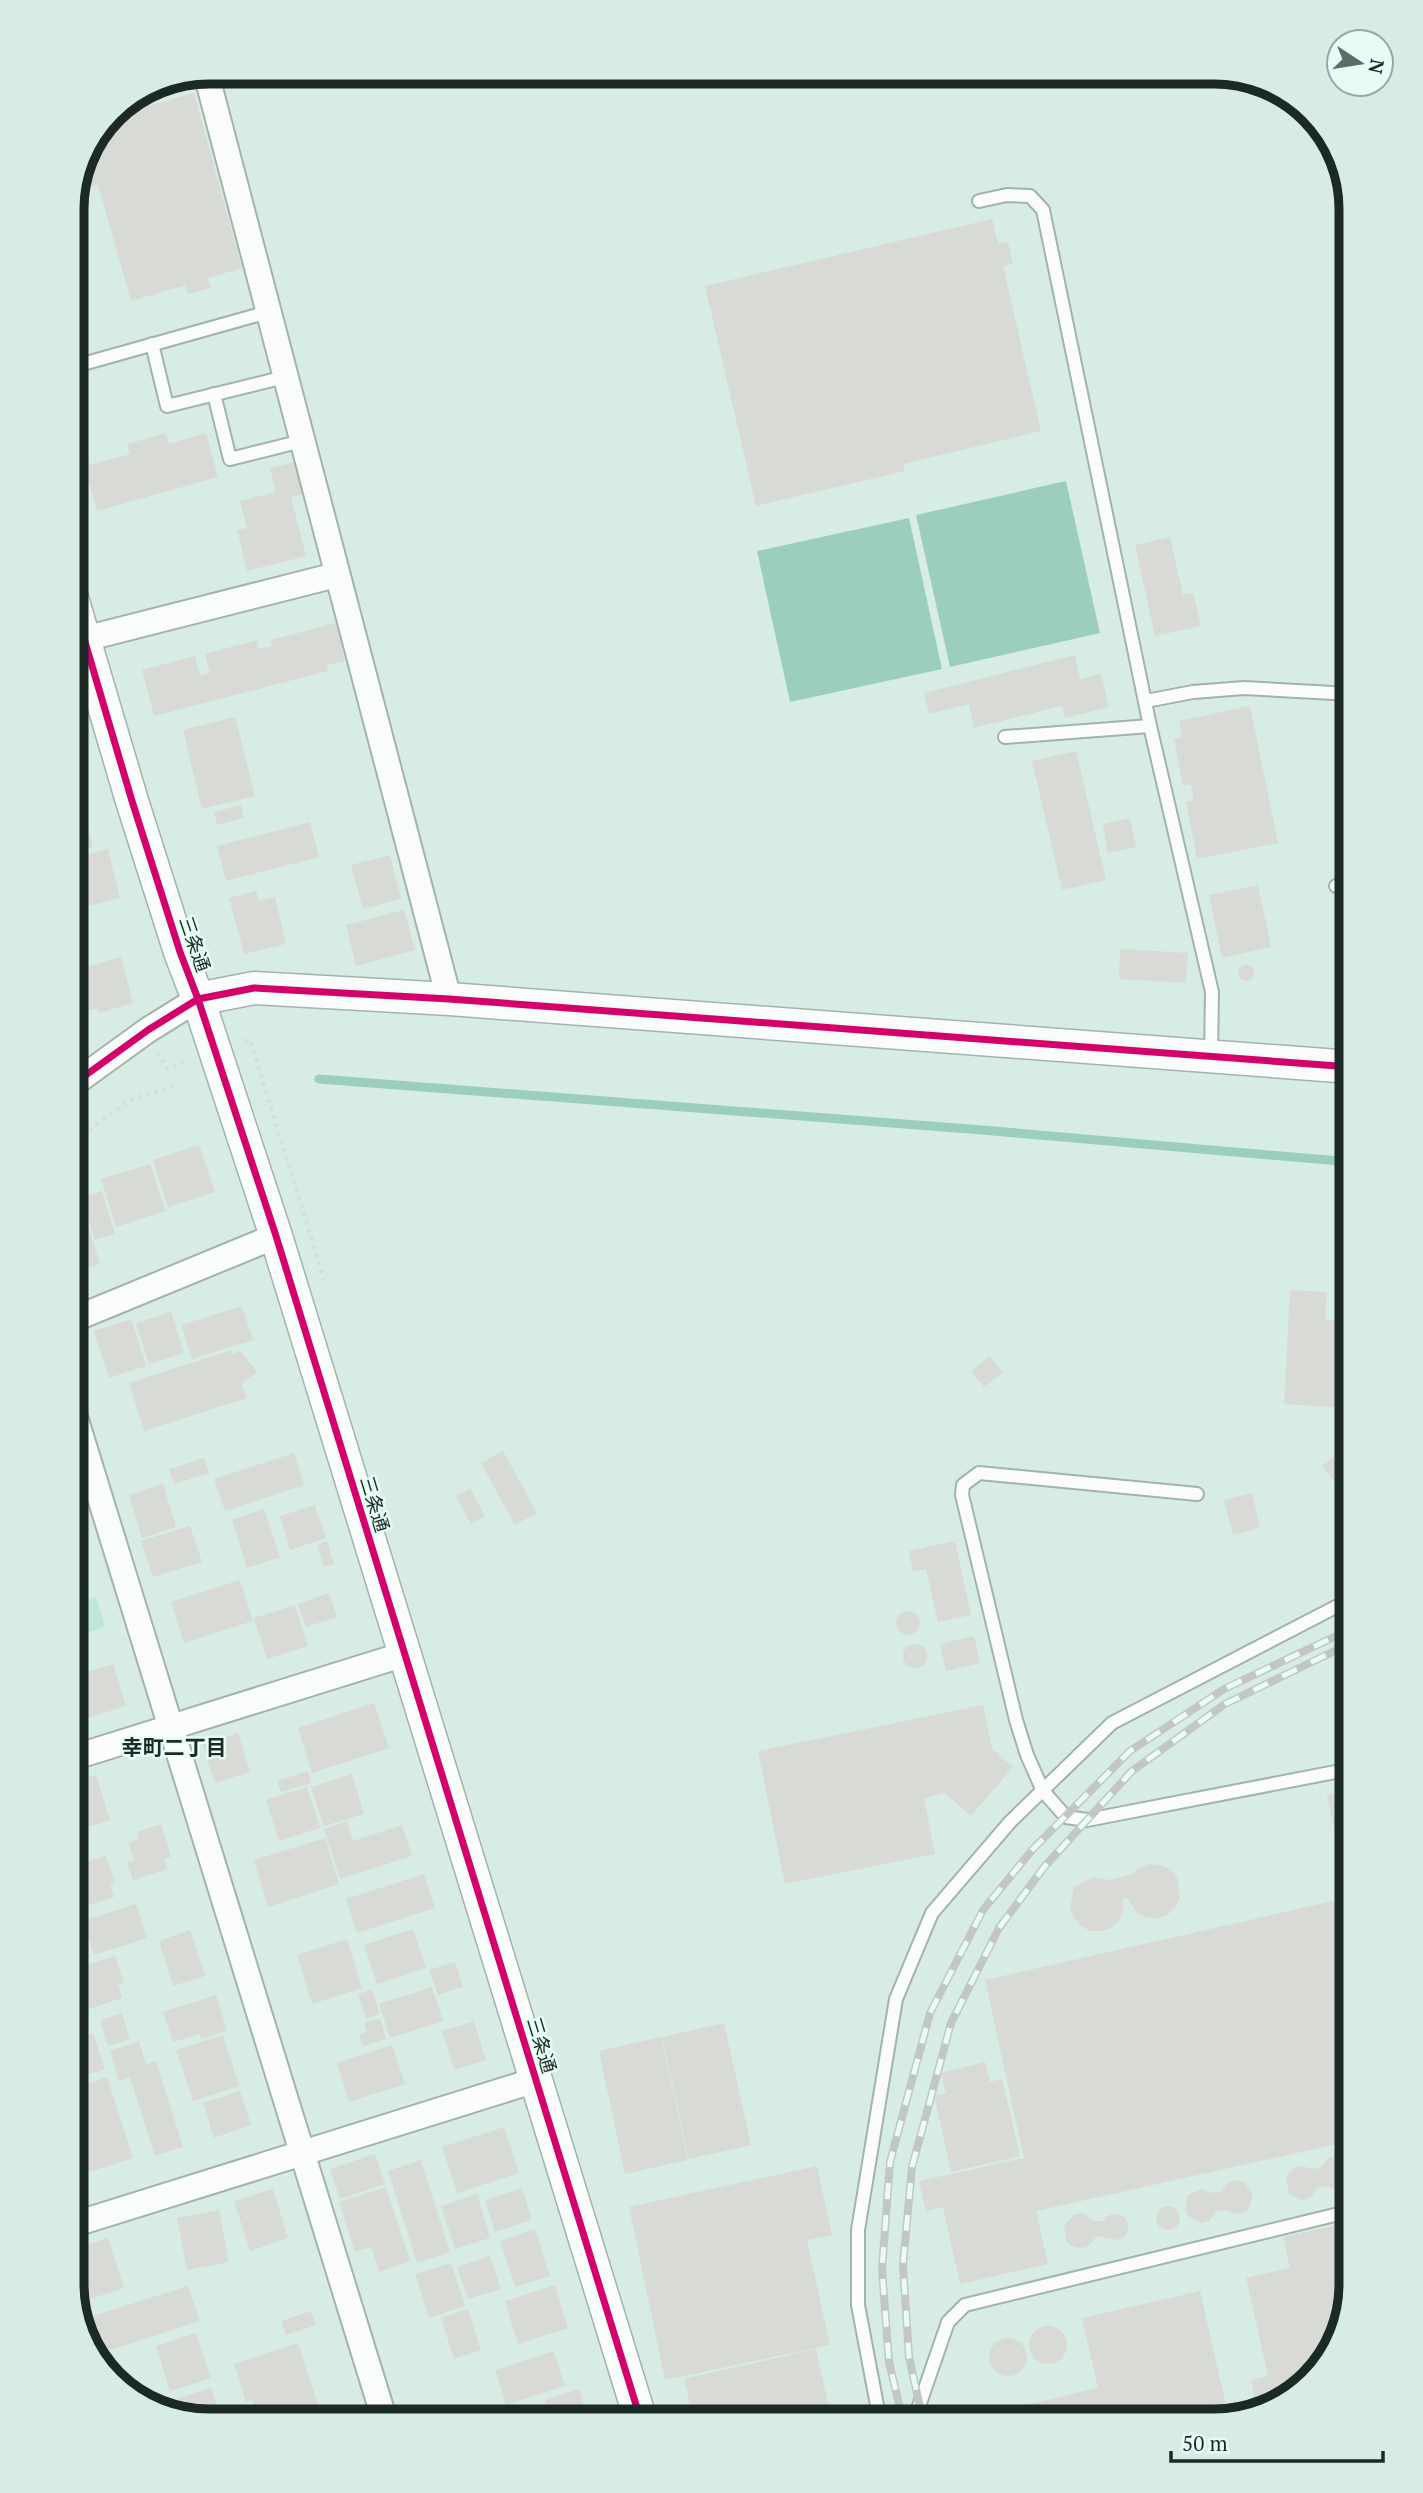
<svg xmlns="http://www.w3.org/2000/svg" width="1423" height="2493" font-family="'PT Serif','Noto Sans JP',serif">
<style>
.green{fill:#bde8d8}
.water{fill:#9bcfbc}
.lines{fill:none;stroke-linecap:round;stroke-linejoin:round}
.stream{stroke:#9bcfbc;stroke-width:9}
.building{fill:#d8dad6}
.service-casing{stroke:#a3b3ac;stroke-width:16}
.minor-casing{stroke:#a3b3ac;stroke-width:28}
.tertiary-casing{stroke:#a3b3ac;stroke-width:35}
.path{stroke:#d8dedc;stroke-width:4.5;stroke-dasharray:3.5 5;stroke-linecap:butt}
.service{stroke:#f9fcfb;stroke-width:12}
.minor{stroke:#f9fcfb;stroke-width:24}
.tertiary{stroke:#f9fcfb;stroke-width:32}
.rail-casing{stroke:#c2c7c5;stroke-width:8}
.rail{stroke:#e7fdf4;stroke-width:5;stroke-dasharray:16;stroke-linecap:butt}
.cycleway-casing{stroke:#e7fdf4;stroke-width:11}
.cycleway{stroke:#d6006c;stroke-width:7}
.labels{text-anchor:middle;stroke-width:5;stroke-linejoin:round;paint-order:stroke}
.street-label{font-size:19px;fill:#1c2a25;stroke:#e7fdf4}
.neighbourhood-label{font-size:21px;font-weight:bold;fill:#1c2a25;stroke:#e7fdf4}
.rim{fill:none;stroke:#1c2a25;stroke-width:9}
</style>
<rect width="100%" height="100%" fill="#d7ece4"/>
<polygon class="green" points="96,1597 105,1627 72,1637 72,1605"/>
<g class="water">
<polygon points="1066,481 1100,633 950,667 916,515"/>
<polygon points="909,518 942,669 790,702 757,551"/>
</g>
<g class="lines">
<polyline class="stream" points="319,1079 982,1130 1351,1162"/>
</g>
<g class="building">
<polygon points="194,93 242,268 208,278 211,288 188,294 186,285 131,301 98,185 83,189 78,174 82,156 109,117"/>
<polygon points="992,219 998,244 1008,242 1013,264 1003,266 1041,431 903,464 905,471 756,506 705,286"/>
<polygon points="166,433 169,444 206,433 218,477 97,511 85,466 130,454 127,444"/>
<polygon points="296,462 304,494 291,497 306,556 247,571 237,530 247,528 240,501 276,492 270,468"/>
<polygon points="1170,537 1183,595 1193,593 1201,626 1155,636 1135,545"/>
<polygon points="336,623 345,661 326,665 328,671 154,716 142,670 195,656 200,676 210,673 205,654 257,640 259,649 272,646 271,640"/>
<polygon points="1075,655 1080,679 1101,674 1109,707 1065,718 1062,706 974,728 969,704 929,714 924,693"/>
<polygon points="1250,706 1278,843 1197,859 1186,802 1194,801 1191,784 1183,786 1174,739 1182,737 1179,721"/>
<polygon points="235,717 255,796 202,809 183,730"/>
<polygon points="72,750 84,793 72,796"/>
<polygon points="1076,751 1106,880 1062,890 1032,761"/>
<polygon points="81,801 93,847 72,853 72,804"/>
<polygon points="241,805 244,818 217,825 214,812"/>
<polygon points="1130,818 1136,847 1108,853 1103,824"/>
<polygon points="310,822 319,857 226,881 217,846"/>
<polygon points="108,849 120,898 72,910 72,858"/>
<polygon points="390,855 401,899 363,909 351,865"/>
<polygon points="1258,885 1271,947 1222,958 1209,895"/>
<polygon points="256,891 259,901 275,897 286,944 244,954 229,898"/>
<polygon points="1351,899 1351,941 1350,941 1341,901"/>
<polygon points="404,910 415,950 356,966 346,925"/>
<polygon points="1120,949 1188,953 1186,983 1119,979"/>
<polygon points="121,957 133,1003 99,1013 97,1008 72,1015 72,982 82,979 79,969"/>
<circle cx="1246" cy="973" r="8"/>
<polygon points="199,1145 215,1192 168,1207 153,1160"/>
<polygon points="150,1164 165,1211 116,1227 101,1179"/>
<polygon points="102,1191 115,1234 95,1240 81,1198"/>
<polygon points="84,1212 100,1264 83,1269 85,1275 72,1280 72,1216"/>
<polygon points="1349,1216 1351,1216 1351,1275 1346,1275"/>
<polygon points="1290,1290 1327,1292 1325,1320 1351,1322 1351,1408 1284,1404"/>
<polygon points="242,1306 253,1340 192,1359 181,1325"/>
<polygon points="171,1312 184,1353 149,1364 136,1323"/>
<polygon points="131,1319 146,1366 109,1378 94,1331"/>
<polygon points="231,1350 233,1355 240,1350 257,1372 242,1384 247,1398 144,1431 129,1383"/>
<polygon points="990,1356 1003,1372 984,1387 971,1371"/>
<polygon points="1348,1445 1351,1450 1351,1473 1337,1485 1322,1466"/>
<polygon points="503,1451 537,1513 515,1525 481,1463"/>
<polygon points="294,1453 304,1485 225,1511 214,1479"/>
<polygon points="204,1458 209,1473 174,1484 169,1469"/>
<polygon points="163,1484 176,1527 142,1538 129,1495"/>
<polygon points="470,1488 485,1516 471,1524 456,1496"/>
<polygon points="1252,1493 1260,1528 1233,1535 1224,1500"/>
<polygon points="315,1505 326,1538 290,1550 280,1516"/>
<polygon points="264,1509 280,1557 247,1568 232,1520"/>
<polygon points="190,1526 202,1562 153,1577 141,1541"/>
<polygon points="327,1541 334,1564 324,1567 317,1545"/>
<polygon points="955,1541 971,1615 938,1622 926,1569 913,1571 909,1551"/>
<polygon points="240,1580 253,1621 184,1643 171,1602"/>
<polygon points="329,1593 337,1617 306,1627 298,1604"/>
<polygon points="295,1605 308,1646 267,1659 254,1618"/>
<circle cx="908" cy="1623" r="12"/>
<polygon points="72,1634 84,1671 72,1675"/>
<polygon points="974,1636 980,1663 946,1671 940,1644"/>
<circle cx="915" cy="1656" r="12"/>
<polygon points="113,1664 126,1706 72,1723 72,1677"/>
<polygon points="374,1703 389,1748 312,1773 298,1728"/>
<polygon points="983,1705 992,1749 1013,1767 971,1816 945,1793 924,1798 935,1854 785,1884 758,1751"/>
<polygon points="238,1733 250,1772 215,1783 203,1744"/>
<polygon points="308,1771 311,1783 281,1792 277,1781"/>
<polygon points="352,1774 364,1814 324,1826 311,1787"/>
<polygon points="96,1775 110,1820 72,1832 72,1782"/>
<polygon points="307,1787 320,1828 279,1841 266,1800"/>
<polygon points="1351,1789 1351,1862 1341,1864 1327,1795"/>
<polygon points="347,1821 353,1841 402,1825 412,1856 340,1879 324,1829"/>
<polygon points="161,1824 171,1857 164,1859 168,1869 133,1880 127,1862 134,1860 128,1843 139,1839 137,1832"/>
<polygon points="325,1838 339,1884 268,1907 254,1860"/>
<polygon points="106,1856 115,1882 110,1884 114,1897 77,1909 72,1894 72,1867"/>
<polygon points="1149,1864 1160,1865 1170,1869 1177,1877 1180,1898 1175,1908 1167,1915 1157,1918 1147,1918 1137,1913 1127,1898 1123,1898 1123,1911 1119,1921 1111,1928 1101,1931 1090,1931 1081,1926 1074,1918 1070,1908 1074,1887 1094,1877 1108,1880 1131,1875 1139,1868"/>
<polygon points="424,1874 435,1908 357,1933 346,1899"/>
<polygon points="1351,1897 1351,2141 1036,2211 1048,2264 960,2284 943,2207 926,2211 919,2181 1024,2158 985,1980"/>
<polygon points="136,1904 147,1938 94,1955 83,1921"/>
<polygon points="413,1929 426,1968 377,1984 364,1945"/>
<polygon points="190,1930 205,1976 173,1986 159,1941"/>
<polygon points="347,1939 362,1988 312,2004 297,1955"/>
<polygon points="115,1956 124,1983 118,1984 122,1998 86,2010 77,1982 85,1980 81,1967"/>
<polygon points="455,1962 463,1987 438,1995 429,1970"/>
<polygon points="432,1987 443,2021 390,2038 379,2004"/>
<polygon points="372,1990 380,2014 366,2019 358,1994"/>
<polygon points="216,1995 227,2031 201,2039 200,2034 173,2042 163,2012"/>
<polygon points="122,2013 130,2039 108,2046 100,2020"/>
<polygon points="380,2018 386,2039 363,2046 359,2035 367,2032 364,2023"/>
<polygon points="474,2021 486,2060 454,2070 442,2031"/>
<polygon points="724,2023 751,2145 689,2159 662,2037"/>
<polygon points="93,2033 105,2069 72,2080 72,2040"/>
<polygon points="223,2035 239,2086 193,2101 176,2050"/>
<polygon points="661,2037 688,2160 625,2174 599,2051"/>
<polygon points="139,2041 146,2064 156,2061 183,2147 155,2156 130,2077 119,2081 110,2051"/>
<polygon points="392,2045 405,2084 349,2102 337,2063"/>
<polygon points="985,2062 990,2082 1002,2079 1020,2156 951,2172 934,2095 946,2093 941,2073"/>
<polygon points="107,2077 133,2158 89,2172 72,2116 72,2089"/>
<polygon points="240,2091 251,2125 214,2138 203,2103"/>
<polygon points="504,2127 519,2173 457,2193 442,2147"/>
<polygon points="375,2154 385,2184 340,2199 330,2169"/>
<polygon points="1336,2156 1343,2158 1351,2167 1351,2179 1344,2188 1336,2190 1326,2186 1318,2188 1310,2198 1302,2200 1289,2194 1286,2179 1288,2173 1294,2168 1302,2166 1312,2169 1320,2168 1328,2158"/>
<polygon points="421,2160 450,2252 417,2263 388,2171"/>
<polygon points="817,2166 832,2235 807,2240 830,2345 665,2380 629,2207"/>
<polygon points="1236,2180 1244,2182 1253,2194 1249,2208 1243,2213 1236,2214 1225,2210 1217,2211 1209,2221 1201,2223 1188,2216 1185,2209 1188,2195 1202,2189 1212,2193 1220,2192 1229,2182"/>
<polygon points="386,2187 410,2261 379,2272 371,2247 355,2252 339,2202"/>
<polygon points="522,2188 532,2220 495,2232 485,2200"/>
<polygon points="273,2189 288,2238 250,2251 234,2201"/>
<polygon points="477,2194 490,2238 455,2249 441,2206"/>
<circle cx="1168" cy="2218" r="12"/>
<polygon points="219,2210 229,2262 187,2270 177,2218"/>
<polygon points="1082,2213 1095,2221 1103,2221 1111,2214 1117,2214 1124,2217 1128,2223 1128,2230 1125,2236 1119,2240 1097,2236 1087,2247 1080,2248 1072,2246 1066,2241 1064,2226 1074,2215"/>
<polygon points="1351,2222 1351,2284 1328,2360 1274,2407 1257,2411 1251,2380 1268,2376 1246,2278 1290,2268 1283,2237"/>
<polygon points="535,2229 550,2276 515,2287 500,2241"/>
<polygon points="108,2238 124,2288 90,2299 74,2249"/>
<polygon points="490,2256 501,2289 468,2299 457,2267"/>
<polygon points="451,2263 465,2306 429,2318 415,2274"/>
<polygon points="555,2285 568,2328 518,2344 505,2301"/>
<polygon points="188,2286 200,2321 95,2355 86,2344 80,2320"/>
<polygon points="1200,2291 1229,2418 1214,2421 958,2421 1098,2388 1082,2318"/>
<polygon points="468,2309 481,2350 454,2359 441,2318"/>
<polygon points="311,2311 316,2325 286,2335 281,2321"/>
<circle cx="1048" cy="2345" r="19"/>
<polygon points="196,2333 211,2378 170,2391 156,2346"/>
<circle cx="1008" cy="2357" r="19"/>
<polygon points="298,2343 319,2407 276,2421 259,2421 252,2400 246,2402 234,2364"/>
<polygon points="816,2349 832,2421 694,2421 684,2379"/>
<polygon points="554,2351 565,2386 506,2405 495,2370"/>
<polygon points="211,2388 222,2421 201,2421 169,2410 173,2409 170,2401"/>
<polygon points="579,2389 589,2421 552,2421 545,2400"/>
<polygon points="497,2412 500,2421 470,2421 470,2420"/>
</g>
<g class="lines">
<g class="service-casing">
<g id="service">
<polyline points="979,201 1007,195 1030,196 1043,210 1150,726 1212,992 1211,1056"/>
<polyline points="152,344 167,406 285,377"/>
<polyline points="72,367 268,312"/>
<polyline points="214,394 230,459 302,441"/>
<polyline points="1146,701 1193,692 1244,688 1351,694"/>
<polyline points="1005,737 1150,726"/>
<polyline points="1336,886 1351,881"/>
<polyline points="1197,1494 979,1473 963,1485 962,1495 1016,1720 1027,1755 1043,1791 1066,1817 1087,1820 1351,1769"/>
<polyline points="880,2421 858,2305 858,2230 896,1999 932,1913 1010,1822 1112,1723 1351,1599"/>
<polyline points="910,2421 919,2406 948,2322 965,2305 1351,2211"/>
</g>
</g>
<g class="minor-casing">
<g id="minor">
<polyline points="206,73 449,999"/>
<polyline points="84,639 336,575"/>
<polyline points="72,1085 148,1030 198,999"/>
<polyline points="72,1320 276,1236"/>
<polyline points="72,1407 385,2421"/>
<polyline points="72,1758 405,1654"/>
<polyline points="72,2225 536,2080"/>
</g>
</g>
<g class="tertiary-casing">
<g id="tertiary">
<polyline points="72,598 132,801 180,952 198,999 276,1236 641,2421"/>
<polyline points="198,999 254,988 449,999 1351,1067"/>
</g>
</g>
<g class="path">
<polyline points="244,1041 250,1040 324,1279"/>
<polyline points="158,1052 167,1069 189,1059"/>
<polyline points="72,1149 94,1126 132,1099 178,1085"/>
</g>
<use href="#service" class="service"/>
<use href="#minor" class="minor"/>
<use href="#tertiary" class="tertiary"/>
<g class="rail-casing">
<g id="rail">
<polyline points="903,2421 889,2362 882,2269 890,2162 930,2013 983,1910 1032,1850 1130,1751 1224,1689 1351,1629"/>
<polyline points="923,2421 909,2357 903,2265 912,2167 951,2023 999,1928 1045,1866 1132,1771 1225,1704 1351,1643"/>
</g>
</g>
<use href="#rail" class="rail"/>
<g class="cycleway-casing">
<g id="cycleway">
<polyline points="72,598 132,801 180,952 198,999 276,1236 641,2421"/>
<polyline points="72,1085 148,1030 198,999 254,988 449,999 1351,1067"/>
</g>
</g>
<use href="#cycleway" class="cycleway"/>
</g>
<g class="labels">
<g class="street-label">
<text transform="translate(195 944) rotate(71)" y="7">三条通</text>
<text transform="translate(375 1504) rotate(73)" y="7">三条通</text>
<text transform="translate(542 2045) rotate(73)" y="7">三条通</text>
</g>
<g class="neighbourhood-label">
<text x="174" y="1755">幸町二丁目</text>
</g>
</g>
<path d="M0 0H1423V2493H0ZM209 84H1214A125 125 0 0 1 1339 209V2284A125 125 0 0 1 1214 2409H209A125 125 0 0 1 84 2284V209A125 125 0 0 1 209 84Z" fill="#d7ece3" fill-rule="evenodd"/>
<path class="rim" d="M209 84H1214A125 125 0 0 1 1339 209V2284A125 125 0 0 1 1214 2409H209A125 125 0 0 1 84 2284V209A125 125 0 0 1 209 84Z"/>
<g transform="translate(1360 63) rotate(102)"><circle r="33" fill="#e7fdf4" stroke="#96a9a1" stroke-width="2"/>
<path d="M0-5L12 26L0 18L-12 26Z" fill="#5d6e68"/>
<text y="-10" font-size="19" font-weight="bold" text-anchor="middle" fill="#1c2a25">N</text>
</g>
<path d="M1171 2451v10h212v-10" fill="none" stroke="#1c2a25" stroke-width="3.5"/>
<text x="1182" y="2451" font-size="21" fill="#1c2a25" stroke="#e7fdf4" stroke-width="5" paint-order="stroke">50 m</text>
</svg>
